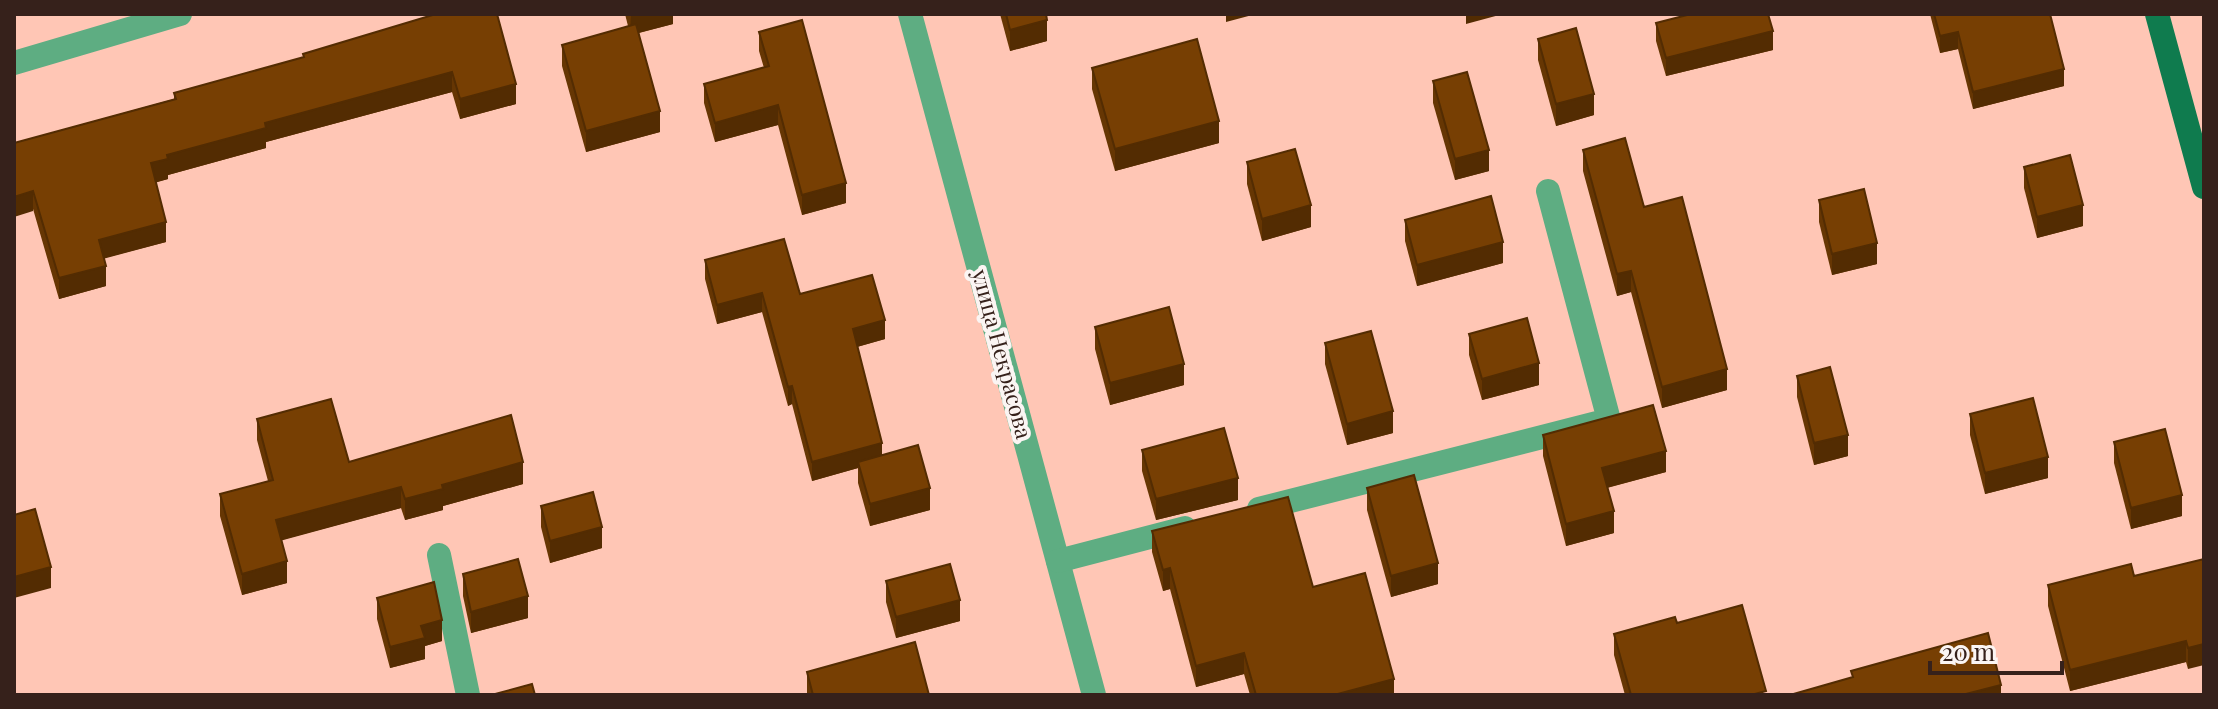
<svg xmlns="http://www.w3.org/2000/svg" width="2218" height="709" font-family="'Playfair Display',serif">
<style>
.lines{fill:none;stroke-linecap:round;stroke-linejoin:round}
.minor{stroke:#5ead82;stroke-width:24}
.major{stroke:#0f7b4e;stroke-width:24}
.wall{fill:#663603}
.shaded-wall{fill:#532c02}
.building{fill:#773f03;stroke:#532c02;stroke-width:2}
.labels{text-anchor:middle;stroke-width:8;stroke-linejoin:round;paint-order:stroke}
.street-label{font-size:22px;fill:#36211b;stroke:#fbf5f3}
</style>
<rect width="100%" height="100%" fill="#ffc6b5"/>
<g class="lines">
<g class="minor">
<polyline points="910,14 1094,695"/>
<polyline points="14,63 180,14"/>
<polyline points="1259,509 1609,420 1548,191"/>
<polyline points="439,555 468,695"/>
<polyline points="1058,561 1185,528"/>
</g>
<polyline class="major" points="2157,14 2204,187"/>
</g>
<g class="wall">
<polygon points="436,14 516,104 460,119 452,92 266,142 266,148 168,175 168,179 156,182 166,242 104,258 106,286 59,299 14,143 174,99 174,93 303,58 303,54"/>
<polygon points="625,14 673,14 673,24 639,33 660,132 586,152 562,66 562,45 628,26"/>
<polygon points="1000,14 1046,14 1047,41 1010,51"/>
<polygon points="1930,14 2050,14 2064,86 1973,109 1958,49 1940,53"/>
<polygon points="1656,23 1773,50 1666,76 1656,41"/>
<polygon points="759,32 846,203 802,215 778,125 715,142 704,103 704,84 764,68 759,51"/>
<polygon points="1538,39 1594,115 1556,126 1538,60"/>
<polygon points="1092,68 1219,143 1115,171 1092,89"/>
<polygon points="1433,81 1489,171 1455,180 1433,103"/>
<polygon points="1583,150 1644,207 1727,390 1662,408 1631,292 1617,296 1583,171"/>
<polygon points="1247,162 1311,227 1262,241 1247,184"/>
<polygon points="2024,167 2083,226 2037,238 2024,188"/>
<polygon points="1819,200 1877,264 1832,275 1819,222"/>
<polygon points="1405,220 1503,263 1417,286 1405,241"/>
<polygon points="705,260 800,294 885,339 857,347 882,455 930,510 870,526 858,483 858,468 812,481 792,404 788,406 762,312 717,324 705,279"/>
<polygon points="1095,327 1184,385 1110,405 1095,349"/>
<polygon points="1469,334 1539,385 1482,400 1469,355"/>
<polygon points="1325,343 1393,433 1347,445 1325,364"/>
<polygon points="1797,376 1848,456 1814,465 1797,397"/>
<polygon points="1970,414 2048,478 1985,494 1970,435"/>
<polygon points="257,419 349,462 523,484 443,506 443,510 405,520 401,508 281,540 287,583 242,595 220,516 220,494 268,481 257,440"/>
<polygon points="1543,435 1666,472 1607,488 1614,533 1566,546 1543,456"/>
<polygon points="2114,442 2182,516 2131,529 2114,463"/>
<polygon points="1142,450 1238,500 1156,520 1142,471"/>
<polygon points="1367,488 1438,584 1391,597 1367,510"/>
<polygon points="541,506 602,548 550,563 541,527"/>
<polygon points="1152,531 1313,587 1394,695 1250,695 1244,674 1196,687 1170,589 1163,591 1152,552"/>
<polygon points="2204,559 2188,669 2186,662 2070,691 2048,606 2048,585 2134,576"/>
<polygon points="463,574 528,618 471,633 463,596"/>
<polygon points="886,581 960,621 896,638 886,602"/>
<polygon points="377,598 442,641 425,646 425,659 390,668 377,619"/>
<polygon points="1677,623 1766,695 1625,695 1614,655 1614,634"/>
<polygon points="807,672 929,695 807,695"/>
</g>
<g class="shaded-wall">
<polygon points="631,14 673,14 673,24 630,35"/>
<polygon points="1226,14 1256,14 1226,22"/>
<polygon points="1466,14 1503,14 1466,24"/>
<polygon points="1047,20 1047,41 1010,51 1010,30"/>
<polygon points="1773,31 1773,50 1666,76 1666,58"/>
<polygon points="1958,32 1958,49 1940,53 1940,36"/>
<polygon points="2064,69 2064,86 1973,109 1973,92"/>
<polygon points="452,72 452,92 266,142 266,148 168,175 168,179 151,184 151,163 167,155 265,123"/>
<polygon points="516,84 516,104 460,119 460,99"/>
<polygon points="1594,94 1594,115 1556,126 1556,104"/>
<polygon points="778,105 778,125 715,142 715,123"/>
<polygon points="660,111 660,132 586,152 586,131"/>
<polygon points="1219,121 1219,143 1115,171 1115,149"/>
<polygon points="1489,150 1489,171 1455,180 1455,159"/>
<polygon points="846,183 846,203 802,215 802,195"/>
<polygon points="33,191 33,211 14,217 14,197"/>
<polygon points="1311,205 1311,227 1262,241 1262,219"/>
<polygon points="2083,205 2083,226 2037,238 2037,217"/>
<polygon points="166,222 166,242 99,260 99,240"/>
<polygon points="1503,242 1503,263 1417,286 1417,265"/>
<polygon points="1877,243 1877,264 1832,275 1832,254"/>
<polygon points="106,266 106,286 59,299 59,278"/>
<polygon points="1631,271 1631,292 1617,296 1617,274"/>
<polygon points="762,293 762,312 717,324 717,305"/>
<polygon points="885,320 885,339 853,348 853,329"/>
<polygon points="1539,363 1539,385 1482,400 1482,379"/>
<polygon points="1184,364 1184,385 1110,405 1110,383"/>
<polygon points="1727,369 1727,390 1662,408 1662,387"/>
<polygon points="792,386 792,404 788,406 788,387"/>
<polygon points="1393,411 1393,433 1347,445 1347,424"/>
<polygon points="1848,435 1848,456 1814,465 1814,443"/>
<polygon points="882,443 882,462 858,462 858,468 812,481 812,462"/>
<polygon points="1666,451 1666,472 1602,489 1602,468"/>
<polygon points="2048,457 2048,478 1985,494 1985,473"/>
<polygon points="523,462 523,484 443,506 443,510 405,520 405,499 442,485"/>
<polygon points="1238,478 1238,500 1156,520 1156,499"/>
<polygon points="401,487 401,508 276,542 276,520"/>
<polygon points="930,488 930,510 870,526 870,504"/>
<polygon points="2182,495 2182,516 2131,529 2131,508"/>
<polygon points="1614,511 1614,533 1566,546 1566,524"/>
<polygon points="602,527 602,548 550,563 550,541"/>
<polygon points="287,561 287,583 242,595 242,574"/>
<polygon points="1438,563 1438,584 1391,597 1391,576"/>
<polygon points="51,567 51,588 14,598 14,577"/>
<polygon points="1170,568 1170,589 1163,591 1163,570"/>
<polygon points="528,596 528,618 471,633 471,612"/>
<polygon points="960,600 960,621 896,638 896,617"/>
<polygon points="442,620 442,641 425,646 425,659 390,668 390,647 421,626"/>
<polygon points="2186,641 2186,662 2070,691 2070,670"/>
<polygon points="2204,644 2204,665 2188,669 2188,648"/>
<polygon points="1244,653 1244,674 1196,687 1196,666"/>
<polygon points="1394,679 1394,695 1334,695"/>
<polygon points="2001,685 2001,695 1962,695"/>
</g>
<g class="building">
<polygon points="436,14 497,14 516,84 460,99 452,72 265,123 266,128 167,155 168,159 151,163 166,222 99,240 106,266 59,278 33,191 14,197 14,143 176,99 174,93 304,57 303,54"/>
<polygon points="1006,14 1046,14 1047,20 1010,30"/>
<polygon points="1691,14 1768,14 1773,31 1666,58 1656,23"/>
<polygon points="1934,14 2050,14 2064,69 1973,92 1958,32 1940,36"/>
<polygon points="802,20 846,183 802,195 778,105 715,123 704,84 769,66 759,32"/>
<polygon points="636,24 660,111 586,131 562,45"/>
<polygon points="1576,28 1594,94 1556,104 1538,39"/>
<polygon points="1197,39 1219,121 1115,149 1092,68"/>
<polygon points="1467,72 1489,150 1455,159 1433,81"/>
<polygon points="1625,138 1644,207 1682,197 1727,369 1662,387 1631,271 1617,274 1583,150"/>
<polygon points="1295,149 1311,205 1262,219 1247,162"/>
<polygon points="2070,155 2083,205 2037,217 2024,167"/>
<polygon points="1864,189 1877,243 1832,254 1819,200"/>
<polygon points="1491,196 1503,242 1417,265 1405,220"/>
<polygon points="784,239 800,294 872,275 885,320 853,329 882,443 812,462 792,386 788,387 762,293 717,305 705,260"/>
<polygon points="1169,307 1184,364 1110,383 1095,327"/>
<polygon points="1527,318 1539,363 1482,379 1469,334"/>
<polygon points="1371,331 1393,411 1347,424 1325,343"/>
<polygon points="1830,367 1848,435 1814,443 1797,376"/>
<polygon points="2033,398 2048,457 1985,473 1970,414"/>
<polygon points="331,399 349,462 511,415 523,462 442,485 443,489 405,499 401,487 276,520 287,561 242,574 220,494 273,480 257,419"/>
<polygon points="1653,405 1666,451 1602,468 1614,511 1566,524 1543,435"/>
<polygon points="1224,428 1238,478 1156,499 1142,450"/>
<polygon points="2165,429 2182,495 2131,508 2114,442"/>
<polygon points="918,445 930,488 870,504 858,462"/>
<polygon points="1414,475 1438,563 1391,576 1367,488"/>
<polygon points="593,492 602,527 550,541 541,506"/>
<polygon points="1288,497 1313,587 1365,573 1394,679 1334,695 1256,695 1244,653 1196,666 1170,568 1163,570 1152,531"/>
<polygon points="35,509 51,567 14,577 14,515"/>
<polygon points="518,559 528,596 471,612 463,574"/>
<polygon points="2204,559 2204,644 2188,648 2186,641 2070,670 2048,585 2131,564 2134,576"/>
<polygon points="950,564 960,600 896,617 886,581"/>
<polygon points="434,582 442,620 421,626 425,638 390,647 377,598"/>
<polygon points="1742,605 1766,691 1751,695 1631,695 1614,634 1675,617 1677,623"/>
<polygon points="1988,633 2001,685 1962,695 1790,695 1853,677 1851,671"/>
<polygon points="915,642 929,695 813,695 807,672"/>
<polygon points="532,684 535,695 495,695 495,694"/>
</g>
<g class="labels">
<g class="street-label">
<text transform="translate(1002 354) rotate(75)" y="8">улица Некрасова</text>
</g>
</g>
<rect width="2218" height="709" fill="none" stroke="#36211b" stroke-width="32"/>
<path d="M1930 661v12h132v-12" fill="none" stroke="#36211b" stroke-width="4"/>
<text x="1942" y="661" font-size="24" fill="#36211b" stroke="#fbf5f3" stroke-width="6" paint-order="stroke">20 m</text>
</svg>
